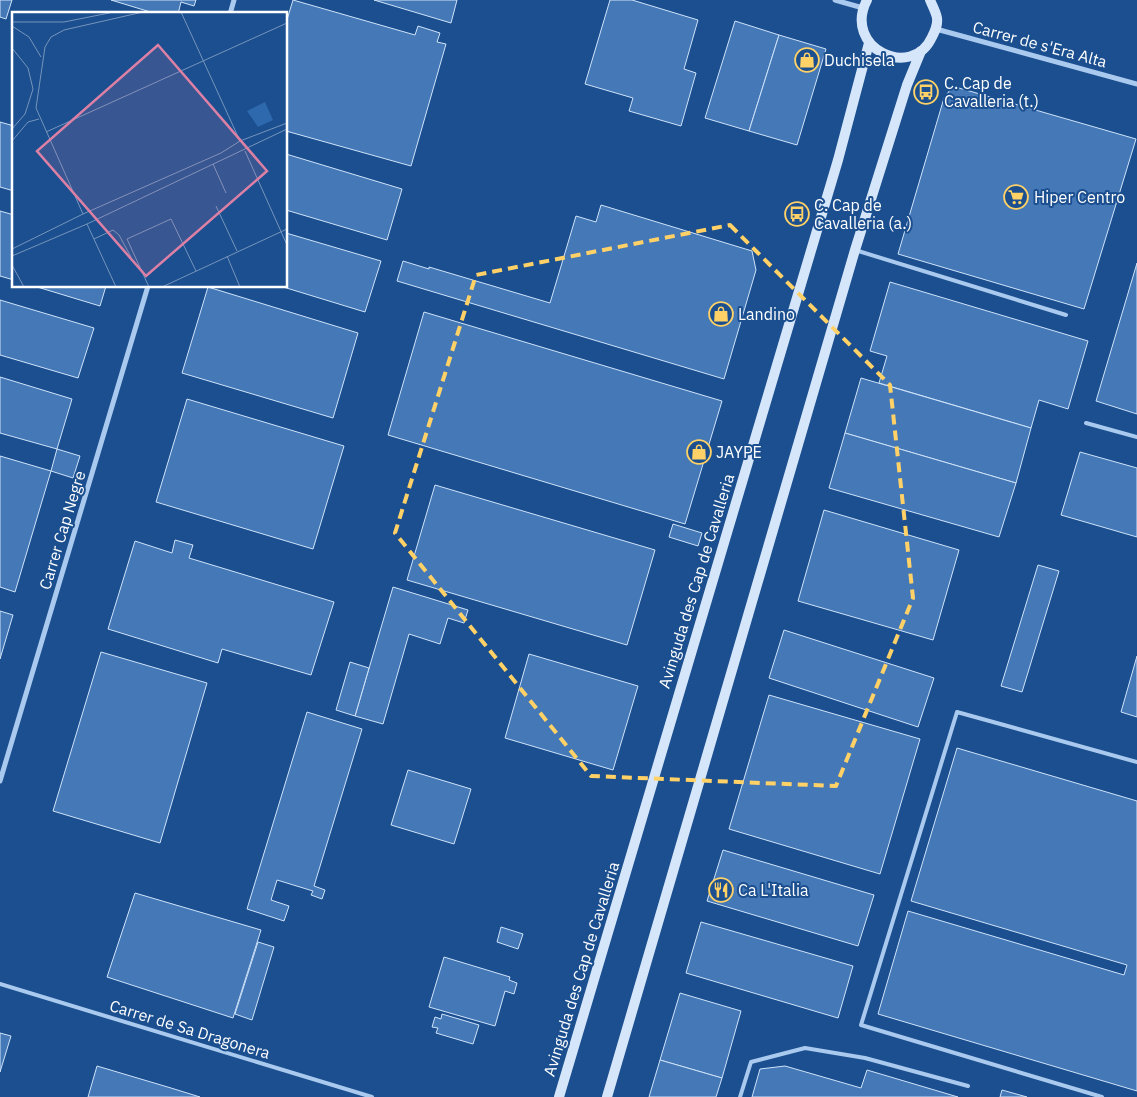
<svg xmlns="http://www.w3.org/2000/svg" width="1137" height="1097" font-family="'IBM Plex Sans',sans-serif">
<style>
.building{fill:#4478b7;stroke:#cfe3fa}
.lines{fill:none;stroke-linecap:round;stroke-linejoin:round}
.lane{stroke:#a9c9ee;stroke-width:4}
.street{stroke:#a9c9ee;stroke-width:5}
.secondary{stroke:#d6e6fa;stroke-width:10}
.marked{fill:none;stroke:#ffd166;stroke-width:4;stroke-dasharray:10 6;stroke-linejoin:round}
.labels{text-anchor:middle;stroke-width:4;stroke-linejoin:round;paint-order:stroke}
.street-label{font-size:16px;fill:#fff;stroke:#1b4f8f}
.poi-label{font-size:16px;fill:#fff;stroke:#1b4f8f;text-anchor:start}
.inset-road{fill:none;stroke:#7695bc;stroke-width:1}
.view{fill:#dd80a5;fill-opacity:0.15;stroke:#dd80a5;stroke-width:2.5}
.inset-edge{fill:none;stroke:#fff;stroke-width:2.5}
</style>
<rect width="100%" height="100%" fill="#1b4f8f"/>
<g class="building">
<polygon points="0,0 12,0 6,19 0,17"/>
<polygon points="111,0 196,0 194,6 181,2 178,14 157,14"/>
<polygon points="293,0 415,35 418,26 440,33 437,42 446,44 411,166 286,131 286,23"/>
<polygon points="374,0 457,0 451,23"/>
<polygon points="610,0 632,0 698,20 684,69 696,73 681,126 629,111 633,98 585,84"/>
<polygon points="735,21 779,35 749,131 705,118"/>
<polygon points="779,35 826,49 797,145 749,131"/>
<polygon points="959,88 1136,139 1084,309 898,254 944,98 950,90"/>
<polygon points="0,122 14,126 14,191 0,187"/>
<polygon points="286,154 402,189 387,240 286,210"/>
<polygon points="601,205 752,251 756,270 724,379 397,281 403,261 429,269 429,267 550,303 576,216 596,222"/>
<polygon points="0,211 14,215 14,280 0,276"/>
<polygon points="286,233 381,261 365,312 280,286 286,286"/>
<polygon points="1137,263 1137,414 1096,401"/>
<polygon points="890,282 1088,341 1068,409 1039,400 1031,428 879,383 887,356 870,351"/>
<polygon points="34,286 106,286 100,306"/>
<polygon points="208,287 358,333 333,418 182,373"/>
<polygon points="0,300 94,328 78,378 0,355"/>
<polygon points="424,312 722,401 685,524 388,435"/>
<polygon points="0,377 72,399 57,449 0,433"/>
<polygon points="861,378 1031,428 1016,483 845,433"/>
<polygon points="187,399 344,446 313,549 156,502"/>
<polygon points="845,433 1016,483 999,537 829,488"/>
<polygon points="57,449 80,456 73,478 51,471"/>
<polygon points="1080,452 1137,468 1137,537 1061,515"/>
<polygon points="0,456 51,471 15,592 0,587"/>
<polygon points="435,485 655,550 627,645 407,580"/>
<polygon points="824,510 959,550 933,640 798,601"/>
<polygon points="673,524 702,533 698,546 669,537"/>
<polygon points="175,540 193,545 189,558 334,602 311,675 222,649 218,663 108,629 135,541 172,553"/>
<polygon points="1038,565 1059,571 1022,692 1001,686"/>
<polygon points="393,587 468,610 464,623 448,618 440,644 409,634 383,724 355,716"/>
<polygon points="0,611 13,615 0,659"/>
<polygon points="784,630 934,678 918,727 769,678"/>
<polygon points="101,652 207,683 160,843 53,811"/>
<polygon points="529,654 638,686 613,770 505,738"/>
<polygon points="1137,656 1137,717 1121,712"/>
<polygon points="350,662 369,668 355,716 336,710"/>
<polygon points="769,695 920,739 880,874 729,829"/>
<polygon points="307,712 362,729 314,886 325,890 322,899 311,895 313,891 277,880 271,900 289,906 284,921 247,909"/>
<polygon points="957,748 1137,801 1137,1091 878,1014 908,911 1124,975 1127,965 911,901"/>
<polygon points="408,770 471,789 454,844 391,825"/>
<polygon points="723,850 874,895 858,946 707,901"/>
<polygon points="135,893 261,930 233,1018 107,977"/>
<polygon points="701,922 853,966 838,1018 686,973"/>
<polygon points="501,927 523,934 518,949 497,942"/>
<polygon points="258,942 274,947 252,1020 235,1014"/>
<polygon points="444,957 510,977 509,980 517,983 514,994 505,991 495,1026 429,1007"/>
<polygon points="680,993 741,1011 722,1078 660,1060"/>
<polygon points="442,1014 479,1025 473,1044 436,1033 438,1028 432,1027 435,1017 441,1019"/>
<polygon points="0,1033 11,1036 0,1072"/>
<polygon points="660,1060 722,1078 716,1097 649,1097"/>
<polygon points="97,1066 171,1088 200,1097 88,1097"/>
<polygon points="785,1066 861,1088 867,1070 958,1097 752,1097 760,1069"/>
<polygon points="1002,1090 1027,1097 1000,1097"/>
</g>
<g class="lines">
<g class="lane">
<polyline points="855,250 1066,315"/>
<polyline points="1086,423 1137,437"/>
<polyline points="0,984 372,1097"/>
<polyline points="740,1097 751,1062 805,1048 865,1058 968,1086"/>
<polyline points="1102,1097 861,1025 957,712 1137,762"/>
</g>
<g class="street">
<polyline points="835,0 863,8"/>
<polyline points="230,14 234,0"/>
<polyline points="936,29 1137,84"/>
<polyline points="0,781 148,286"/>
</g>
<g class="secondary">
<path d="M867,0C842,48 912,81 932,37C935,31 938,25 937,18C936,12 932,5 930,0"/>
<polyline points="559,1097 838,160 869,43"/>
<polyline points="607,1097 855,250 907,85 921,51"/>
</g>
</g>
<path class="marked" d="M730,225L890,385L913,598L836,786L591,776L395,533L476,275Z"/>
<defs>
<g id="shop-ring" transform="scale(1.25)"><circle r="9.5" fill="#1b4f8f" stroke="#ffd166" stroke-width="1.5"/><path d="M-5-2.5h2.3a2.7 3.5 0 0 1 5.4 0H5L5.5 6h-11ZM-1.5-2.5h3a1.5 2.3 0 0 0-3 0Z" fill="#ffd166"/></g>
<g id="bus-ring" transform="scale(1.25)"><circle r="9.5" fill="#1b4f8f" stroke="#ffd166" stroke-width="1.5"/><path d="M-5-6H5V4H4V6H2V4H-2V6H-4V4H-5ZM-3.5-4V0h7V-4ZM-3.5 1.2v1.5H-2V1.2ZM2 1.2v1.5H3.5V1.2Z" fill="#ffd166"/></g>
<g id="supermarket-ring" transform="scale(1.25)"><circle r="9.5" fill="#1b4f8f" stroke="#ffd166" stroke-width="1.5"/><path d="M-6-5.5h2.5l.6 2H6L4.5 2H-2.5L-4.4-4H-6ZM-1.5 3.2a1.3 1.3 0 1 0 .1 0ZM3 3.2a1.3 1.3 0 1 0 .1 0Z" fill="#ffd166"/></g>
<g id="restaurant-ring" transform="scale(1.25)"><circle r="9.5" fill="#1b4f8f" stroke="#ffd166" stroke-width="1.5"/><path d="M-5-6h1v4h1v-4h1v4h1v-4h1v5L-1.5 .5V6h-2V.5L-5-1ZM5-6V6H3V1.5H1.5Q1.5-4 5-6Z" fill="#ffd166"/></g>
</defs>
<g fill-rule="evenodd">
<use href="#shop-ring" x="807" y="60"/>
<use href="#bus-ring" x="926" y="92"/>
<use href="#supermarket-ring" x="1016" y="197"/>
<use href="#bus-ring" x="797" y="214"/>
<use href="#shop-ring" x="721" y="314"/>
<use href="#shop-ring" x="699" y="452"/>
<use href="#restaurant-ring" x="721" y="890"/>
</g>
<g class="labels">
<g class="street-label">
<text transform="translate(1040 44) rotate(15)" y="6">Carrer de s'Era Alta</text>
<text transform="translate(62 530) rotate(-73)" y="6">Carrer Cap Negre</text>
<text transform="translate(696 581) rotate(-73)" y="6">Avinguda des Cap de Cavalleria</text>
<text transform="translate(581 969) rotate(-73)" y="6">Avinguda des Cap de Cavalleria</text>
<text transform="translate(190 1029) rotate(17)" y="6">Carrer de Sa Dragonera</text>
</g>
<g class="poi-label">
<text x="824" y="66">Duchisela</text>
<text x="944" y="89">C. Cap de<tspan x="944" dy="18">Cavalleria (t.)</tspan></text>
<text x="1034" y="203">Hiper Centro</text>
<text x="814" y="211">C. Cap de<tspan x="814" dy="18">Cavalleria (a.)</tspan></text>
<text x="738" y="320">Landino</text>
<text x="716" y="458">JAYPE</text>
<text x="738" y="896">Ca L'Italia</text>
</g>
</g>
<g transform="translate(12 12)">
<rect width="275" height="275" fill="#1b4f8f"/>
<path d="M253,90L261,108L246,115L235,99Z" fill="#2e69ad"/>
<path class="inset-road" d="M169,0L228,129M0,10H52L102,0M0,14L17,25L29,45M0,36L16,56L21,77L13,102L0,117M34,120L275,11M0,129L16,110L27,107M228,129L275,111M233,139L275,233M201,152L214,181M204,194L225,239M71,202L24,96L33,35L39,25L52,18L131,0M71,202L209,141L228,129M75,212L275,117M75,212L104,275M82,227L101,218L107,223L119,245M0,237L71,202M0,244L75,212M215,244L228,275M0,253L12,275M137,275L115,227L159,207L184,259M150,275L275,217"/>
<path class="view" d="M146,33L255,159L134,264L25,139Z"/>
<rect width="275" height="275" class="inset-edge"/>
</g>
</svg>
